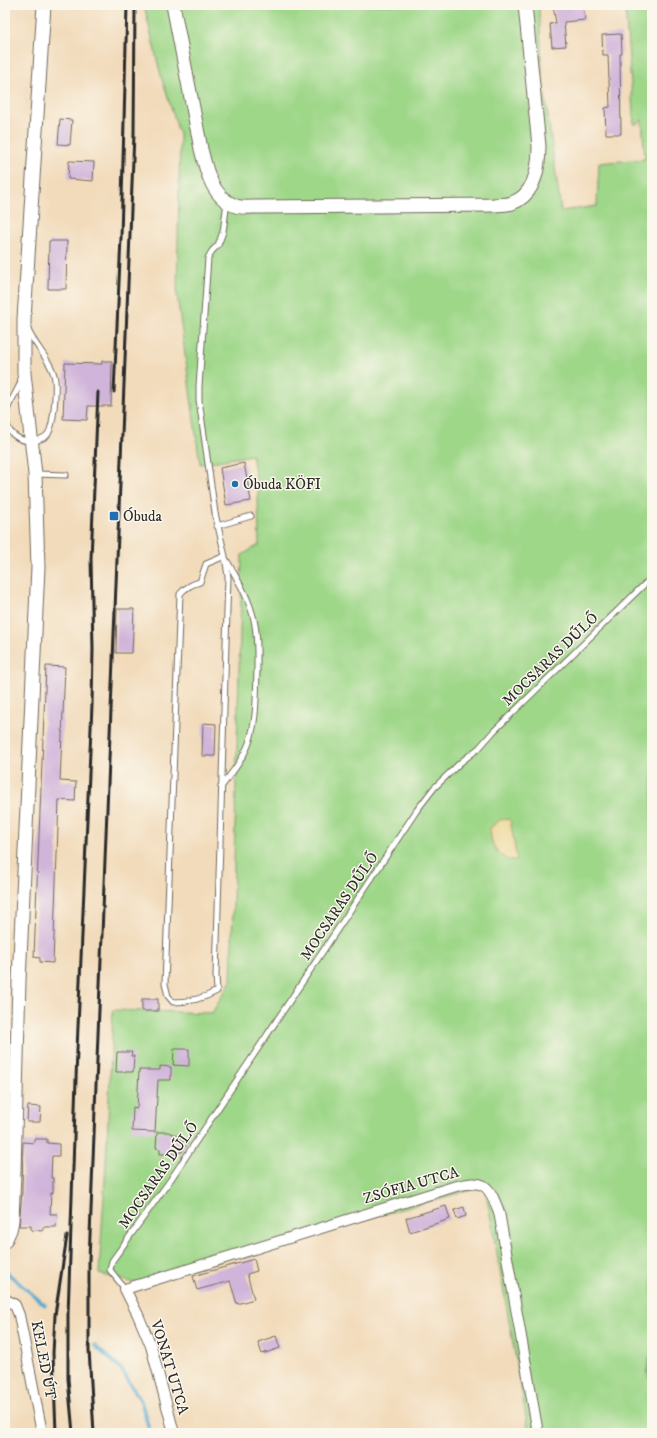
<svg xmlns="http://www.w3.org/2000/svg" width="657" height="1438" font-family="'IM FELL DW Pica',serif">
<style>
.green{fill:#9fd789;stroke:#65815a}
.forest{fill:#7fb875;stroke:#557250}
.sand{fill:#eeda9e;stroke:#8c8264}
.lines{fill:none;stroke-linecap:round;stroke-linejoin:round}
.stream{stroke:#54a9d0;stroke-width:3.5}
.building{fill:#d0b4da}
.service-casing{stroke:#71695d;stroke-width:7}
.minor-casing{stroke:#71695d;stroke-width:12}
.tertiary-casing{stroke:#71695d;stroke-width:15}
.service{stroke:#fff;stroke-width:5}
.minor{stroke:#fff;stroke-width:10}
.tertiary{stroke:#fff;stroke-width:13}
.rail{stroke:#2b2b2b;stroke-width:3}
.poi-dot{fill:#1f6fb2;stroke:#fbf7ec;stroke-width:1.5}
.labels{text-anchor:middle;stroke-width:3;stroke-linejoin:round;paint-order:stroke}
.poi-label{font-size:15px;fill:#2b2b2b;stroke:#fbf7ec;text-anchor:start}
.street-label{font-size:15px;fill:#2b2b2b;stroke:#fbf7ec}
</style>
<rect width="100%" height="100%" fill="#fbf7ec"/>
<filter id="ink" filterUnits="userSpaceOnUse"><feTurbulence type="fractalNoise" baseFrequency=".025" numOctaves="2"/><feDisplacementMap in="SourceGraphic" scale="8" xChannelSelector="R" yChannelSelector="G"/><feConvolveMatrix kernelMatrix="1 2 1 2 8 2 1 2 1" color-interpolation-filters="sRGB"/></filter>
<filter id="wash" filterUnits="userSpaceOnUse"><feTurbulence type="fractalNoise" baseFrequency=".012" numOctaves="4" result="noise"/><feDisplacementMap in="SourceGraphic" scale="16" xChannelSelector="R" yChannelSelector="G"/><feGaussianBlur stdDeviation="0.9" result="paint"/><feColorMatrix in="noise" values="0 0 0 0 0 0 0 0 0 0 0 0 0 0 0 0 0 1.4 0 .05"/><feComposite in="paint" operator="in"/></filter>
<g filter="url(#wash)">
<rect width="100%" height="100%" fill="#f2dbbb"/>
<polygon class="green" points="144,5 539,5 542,73 561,211 597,206 599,163 645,159 642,120 634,125 625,5 652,5 652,1433 529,1433 485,1186 254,1250 140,1284 99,1274 106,1165 113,1010 212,1013 231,981 242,555 259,545 258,490 252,455 200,464 177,295 180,136 161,76"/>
<polygon class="forest" points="652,1356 652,1388 647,1370 649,1357"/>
<path class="sand" d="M510,819L517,860H507C494,850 491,845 490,828L500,820Z"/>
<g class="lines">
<g class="stream">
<polyline points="5,1271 45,1305"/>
<polyline points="94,1345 121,1369 141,1401 150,1433"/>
</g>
</g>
<g id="blocks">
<g class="building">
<polygon points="553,5 583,5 585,20 564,22 566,46 552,47 550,24 556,23"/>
<polygon points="621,34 622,54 620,54 621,134 606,134 605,108 610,107 608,55 603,55 602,35"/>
<polygon points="60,119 72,120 70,145 58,144"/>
<polygon points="69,161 94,162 93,181 68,179"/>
<polygon points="49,241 67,241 66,289 48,289"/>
<polygon points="102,361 112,361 111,406 88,406 87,420 63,419 65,363 102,364"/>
<polygon points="244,463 251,501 226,505 220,468"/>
<polygon points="117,609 134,609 132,653 116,653"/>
<polygon points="46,666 65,667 60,781 76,782 75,801 59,800 53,963 40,962 40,958 34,957"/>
<polygon points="203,723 216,724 215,756 202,756"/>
<rect x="142" y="999" width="16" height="12"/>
<polygon points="174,1049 189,1049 189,1066 173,1065"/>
<polygon points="117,1052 132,1052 131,1056 134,1056 133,1072 116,1072"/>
<polygon points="160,1066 171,1067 171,1080 158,1080 155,1132 132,1131 133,1107 137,1108 139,1070 160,1070"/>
<polygon points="28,1106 41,1107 40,1122 27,1122"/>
<polygon points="157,1132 168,1132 180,1137 180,1141 188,1142 182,1152 179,1152 179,1154 160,1154 160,1149 156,1148"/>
<polygon points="34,1139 47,1139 47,1143 59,1144 59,1156 52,1156 51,1178 53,1178 53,1193 51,1193 50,1214 57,1214 56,1227 43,1227 43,1231 31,1230 31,1226 19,1226 22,1192 23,1142 34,1143"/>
<polygon points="446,1206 450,1219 410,1232 406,1218"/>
<polygon points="464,1207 466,1216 457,1219 454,1210"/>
<polygon points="254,1259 257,1271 247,1274 254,1299 237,1304 230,1281 197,1290 193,1276"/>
<polygon points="276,1336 280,1348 262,1354 258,1342"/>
</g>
</g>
</g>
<g filter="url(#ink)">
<use href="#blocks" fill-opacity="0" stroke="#71695d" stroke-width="1"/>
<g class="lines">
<g class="service-casing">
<g id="service">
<path d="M21,381C18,392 7,404 6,414C4,433 20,444 38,440C41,439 46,437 48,434C54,425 56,391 55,380C53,363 35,346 28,330"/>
<polyline points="36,474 66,475"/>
<polyline points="217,526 251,516"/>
<path d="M225,556L206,564L200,582C191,584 186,587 180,594L165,984L168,996L173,1002C189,1002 203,999 217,991L216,976L228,577L225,556L215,513L199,400V386L208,258L212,251L218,245L223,232L227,202"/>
<path d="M221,787C232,773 243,759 249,743C257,720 256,695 257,670C257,653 258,633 253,616C248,596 237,579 227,561"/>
<polyline points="125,1289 110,1270 112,1261 171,1179 417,810 434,788 461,762 479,748 494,731 652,577"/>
</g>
</g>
<g class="minor-casing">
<g id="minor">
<polyline points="5,1299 15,1305 19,1315 42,1433"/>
<path d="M174,1433L151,1346L138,1315L125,1289L453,1187C484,1179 488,1183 499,1212L538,1433"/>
</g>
</g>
<g class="tertiary-casing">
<g id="tertiary">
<path d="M173,5L201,149C206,170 212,198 236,206C242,208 251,207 258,207L494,205C500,204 507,205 512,203C535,195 539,167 539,146L525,5"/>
<polyline points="5,1241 10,1230 12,1221 14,1172 19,981 38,567 35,474 24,373 24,319 44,5"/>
</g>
</g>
<use href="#service" class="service"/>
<use href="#minor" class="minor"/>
<use href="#tertiary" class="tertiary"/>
<g class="rail">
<polyline points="114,392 121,238 127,5"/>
<polyline points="56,1433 53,1353 55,1315 67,1236"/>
<polyline points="73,1433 68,1379 68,1315 77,1050 92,705 93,648 91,559 98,392"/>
<polyline points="94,1433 89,1350 89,1260 134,134 135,5"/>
</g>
</g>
</g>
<g class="poi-dot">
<circle cx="235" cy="484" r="4"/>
<rect x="109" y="511" width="10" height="10" rx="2"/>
</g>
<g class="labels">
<g class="poi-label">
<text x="243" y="489">Óbuda KÖFI</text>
<text x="123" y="521">Óbuda</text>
</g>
<g class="street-label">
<text transform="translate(550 659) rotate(-44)" y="5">MOCSARAS DŰLŐ</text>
<text transform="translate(339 906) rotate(-56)" y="5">MOCSARAS DŰLŐ</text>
<text transform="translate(158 1175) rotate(-55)" y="5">MOCSARAS DŰLŐ</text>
<text transform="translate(411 1185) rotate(-16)" y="5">ZSÓFIA UTCA</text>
<text transform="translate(44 1360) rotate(79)" y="5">KELED ÚT</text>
<text transform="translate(170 1367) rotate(73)" y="5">VONAT UTCA</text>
</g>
</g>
<rect width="657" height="1438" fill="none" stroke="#fbf7ec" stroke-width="20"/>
</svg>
